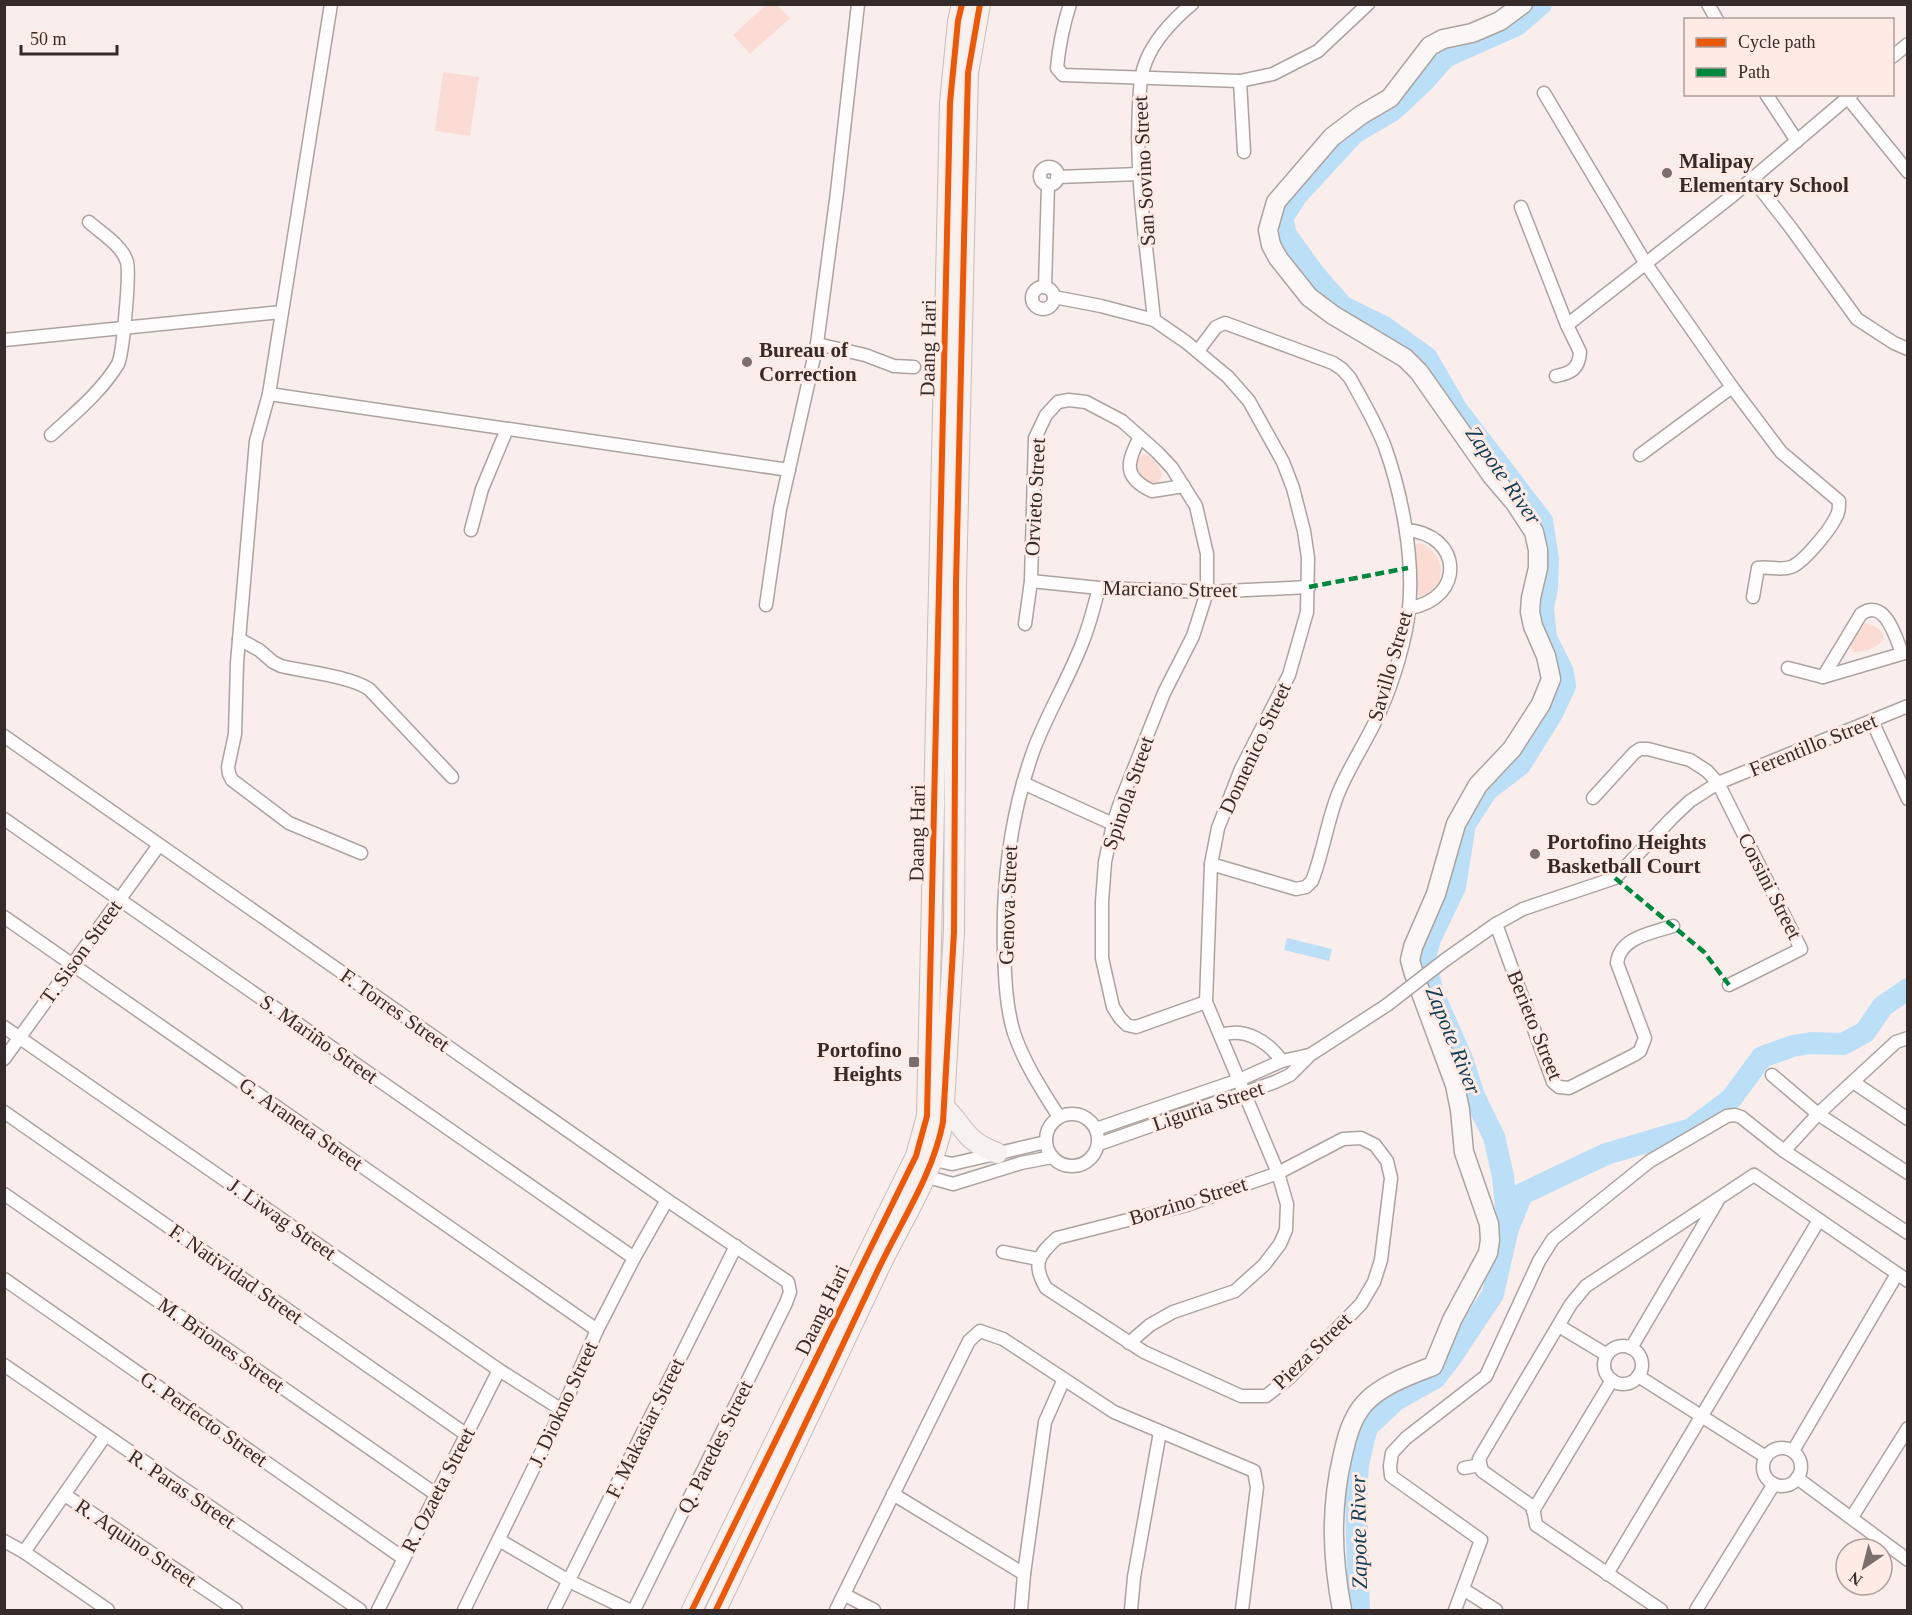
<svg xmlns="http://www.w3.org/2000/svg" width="1912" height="1615" font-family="Georgia,serif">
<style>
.green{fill:#fbdcd5}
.water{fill:#bcdff8}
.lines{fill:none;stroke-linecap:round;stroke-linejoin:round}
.river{stroke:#bcdff8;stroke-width:22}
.street-casing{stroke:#aca3a1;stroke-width:15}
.secondary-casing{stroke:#aca3a1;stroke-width:21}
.primary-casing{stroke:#c9bcb9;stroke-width:22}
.street{stroke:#fefcfc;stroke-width:12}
.secondary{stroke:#fbf7f6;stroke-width:18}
.primary{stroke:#f7f1f0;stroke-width:20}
.street-bridge-casing{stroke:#aca3a1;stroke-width:15;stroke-linecap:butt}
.street-bridge{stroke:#fefcfc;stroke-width:12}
.quiet{stroke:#00873e;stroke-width:4.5;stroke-dasharray:9 4.5;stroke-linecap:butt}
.cycleway-casing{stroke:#ffebe6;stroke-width:10}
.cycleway{stroke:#e8590c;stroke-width:6}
.poi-dot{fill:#7a6f6d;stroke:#ffebe6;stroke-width:2}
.labels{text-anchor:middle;stroke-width:6;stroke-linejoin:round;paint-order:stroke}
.poi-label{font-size:21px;font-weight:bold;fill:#352b29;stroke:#ffebe6;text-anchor:start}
.street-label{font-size:21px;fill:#352b29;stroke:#ffebe6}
.water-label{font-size:22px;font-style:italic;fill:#123d55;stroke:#ffebe6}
</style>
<rect width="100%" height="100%" fill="#f9eeec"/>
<g class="green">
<polygon points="766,5 777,5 790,18 750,54 733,35"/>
<polygon points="443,72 479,77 470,136 435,131"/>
<path d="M1144,454C1153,456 1159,466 1162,474L1159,482L1152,484C1141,477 1129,463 1144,454Z"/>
<path d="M1420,543C1447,554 1449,588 1420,597L1414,588V548L1416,544Z"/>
<path d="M1865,623C1873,624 1883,630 1884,638C1879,647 1864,653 1854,652L1850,645Z"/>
</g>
<polygon class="water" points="1287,938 1332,949 1329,961 1284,950"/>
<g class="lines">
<g class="river">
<polyline points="1510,1224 1522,1194 1606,1154 1691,1129 1731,1099 1762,1057 1793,1046 1811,1043 1843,1044 1865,1032 1883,1006 1908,989"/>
<polyline points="1359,1610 1356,1501 1358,1464 1367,1427 1396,1400 1435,1378 1452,1356 1493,1294 1508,1228 1503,1176 1494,1137 1474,1096 1462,1059 1432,991 1425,957 1430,939 1455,887 1465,824 1487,790 1520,765 1553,712 1565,686 1563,672 1546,638 1543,607 1547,588 1548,559 1542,521 1457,410 1427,358 1384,327 1343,307 1315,275 1286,235 1282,218 1297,195 1354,133 1393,110 1425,80 1445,57 1517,25 1541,4"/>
</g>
<g class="street-casing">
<g id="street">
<polyline points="331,4 269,394 256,441 237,663 235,734 228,767 229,774 232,780 289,823 361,853"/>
<path d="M1070,4C1063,26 1059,46 1057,68L1063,75L1240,81L1273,74L1318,51L1368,4"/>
<polyline points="1708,4 1717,20"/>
<polyline points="1892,57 1908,44"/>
<polyline points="1240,81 1244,152"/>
<path d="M1544,93L1646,264L1732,387L1781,452L1839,501C1839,508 1839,513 1835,519C1829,531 1803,563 1791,567C1780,571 1769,566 1758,568L1753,597"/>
<polyline points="1766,94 1797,141"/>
<polyline points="1848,98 1908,172"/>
<circle cx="1049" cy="176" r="9"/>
<polyline points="1057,177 1140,174"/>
<polyline points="1752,178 1791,228 1857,319 1894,343 1908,349"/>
<path d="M1521,207L1567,325L1580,352C1579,369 1571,373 1556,376"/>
<polyline points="1045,287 1048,185"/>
<circle cx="1043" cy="298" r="11"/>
<polyline points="1054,297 1101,306 1154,320 1186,342 1228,377 1249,401 1283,462 1293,488 1304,531 1308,558 1307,612 1289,675 1241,769 1218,828 1211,864 1206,1002 1278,1173 1287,1204 1286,1230 1280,1244 1264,1265 1235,1291 1173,1312 1150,1325 1129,1343"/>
<path d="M1154,320C1147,249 1135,177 1139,106C1140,90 1140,75 1146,61C1155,39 1174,19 1192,4"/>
<polyline points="1567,325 1732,196 1852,94"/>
<polyline points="4,340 281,312"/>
<polyline points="817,344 865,355 894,366 914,367"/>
<path d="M1198,351L1216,327L1225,323L1333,363L1342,369L1350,378C1362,400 1376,423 1385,447C1402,495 1414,557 1409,608C1407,637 1393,682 1381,709C1369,738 1350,764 1338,794C1327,822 1323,853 1312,881L1306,887L1296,889L1211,864"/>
<polyline points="269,394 789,470"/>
<path d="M51,435C75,413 101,392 118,364C123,354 130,274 127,262C122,245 101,233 89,222"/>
<path d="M1140,437C1127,462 1122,477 1152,491L1184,486"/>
<polyline points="1640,455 1732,387"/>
<polyline points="471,530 482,489 507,429"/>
<path d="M1406,530C1463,534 1466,599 1409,608"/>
<polyline points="1031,581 1099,588 1207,592 1309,587"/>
<polyline points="766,605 780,509 817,344 837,192 858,4"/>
<polyline points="1025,624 1031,581 1035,438 1046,415 1058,402 1069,400 1086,402 1122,421 1157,452 1172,468 1196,506 1207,554 1207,592 1193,636 1164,693 1119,806 1113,824 1105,862 1102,902 1102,958 1113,1007 1120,1018 1127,1025 1136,1027 1206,1002"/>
<path d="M239,639L259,650L273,662L281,666C306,672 349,676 369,689L452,777"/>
<polyline points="1788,668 1823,677 1908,652"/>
<path d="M1823,677L1861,614C1885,597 1896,638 1902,653"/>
<polyline points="1872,721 1908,799"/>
<polyline points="4,736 667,1200 788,1282 790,1292 786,1303 634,1610"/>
<polyline points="1023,783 1113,824"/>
<polyline points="1593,798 1634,753 1640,749 1648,749 1690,760 1707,771 1718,783 1801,949 1729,985"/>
<polyline points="4,819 634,1258"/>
<polyline points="4,917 597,1330"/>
<path d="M1496,924L1553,1082L1559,1087L1569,1088L1634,1055L1640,1051L1645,1038L1617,963C1620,937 1652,933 1673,926"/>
<polyline points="1445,960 1496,924 1523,909 1615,878 1672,818 1690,801 1718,783 1908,706"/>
<polyline points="4,1027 499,1370 562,1410"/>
<path d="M1221,1035C1246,1027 1268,1042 1282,1061"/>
<polyline points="4,1059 159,845"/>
<polyline points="1772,1075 1818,1114 1908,1173"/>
<polyline points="1853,1082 1908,1119"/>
<polyline points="4,1112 467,1435"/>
<circle cx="1072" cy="1140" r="26"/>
<path d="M1059,1117C1042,1090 1024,1063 1014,1033C1006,1007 1005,978 1004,951C1002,881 1010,815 1034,749C1048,712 1069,678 1083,641C1090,624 1094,606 1099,588"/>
<polyline points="1096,1129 1239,1080 1282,1061 1309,1055"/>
<path d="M1361,1138L1375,1145L1387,1161L1391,1178L1381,1260L1374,1282L1361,1304L1290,1377L1266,1396H1241L1144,1352L1046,1288C1032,1264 1038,1255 1057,1238L1187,1205L1278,1173L1343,1139Z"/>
<polyline points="1099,1144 1275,1082 1290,1075 1310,1055 1387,1005"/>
<polyline points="1784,1151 1818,1114 1896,1042 1908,1038"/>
<polyline points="926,1158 952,1164 1046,1142"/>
<polyline points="921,1175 953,1184 1021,1163 1052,1157"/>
<polyline points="4,1194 437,1495"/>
<polyline points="1003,1252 1038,1259"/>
<polyline points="4,1279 403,1558"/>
<polyline points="1559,1326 1607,1355"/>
<circle cx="1623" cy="1365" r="19"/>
<polyline points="1631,1348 1717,1202"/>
<polyline points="4,1365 360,1610"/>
<polyline points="1638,1376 1766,1457"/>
<circle cx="1782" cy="1467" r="19"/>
<polyline points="1793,1451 1897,1274"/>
<polyline points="1464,1468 1480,1465"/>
<polyline points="1797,1478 1908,1560"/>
<polyline points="893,1494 1024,1574"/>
<polyline points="65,1495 236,1610"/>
<polyline points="1533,1511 1612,1380"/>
<polyline points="1852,1517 1908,1428"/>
<polyline points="499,1540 569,1581 629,1610"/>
<polyline points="4,1541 24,1552 108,1610"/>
<polyline points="24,1552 105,1436"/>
<polyline points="1607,1574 1819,1220"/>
<polyline points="1463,1589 1496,1610"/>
<polyline points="845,1595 874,1610"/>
<polyline points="378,1610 499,1370"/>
<polyline points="464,1610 562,1410 597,1330 634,1258 667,1200"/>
<polyline points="554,1610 736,1246"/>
<polyline points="836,1610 969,1341 980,1331 1003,1339 1114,1412 1254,1471 1257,1487 1242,1610"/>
<polyline points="1021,1610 1024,1574 1045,1422 1064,1379"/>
<polyline points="1131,1610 1134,1577 1160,1432"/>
<polyline points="1455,1610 1481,1540 1391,1476 1390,1466 1392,1453 1406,1438 1486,1376 1539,1261 1553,1239 1650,1161 1727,1116 1735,1115 1741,1117 1784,1151 1908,1233"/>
<polyline points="1661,1610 1536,1525 1533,1507 1482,1471 1479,1459 1571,1304 1586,1286 1754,1175 1908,1281"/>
<polyline points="1696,1610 1774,1484"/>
</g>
</g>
<g class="secondary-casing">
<path id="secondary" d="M1342,1610C1332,1557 1330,1508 1343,1454C1347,1436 1352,1418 1364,1404C1381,1385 1410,1375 1433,1366L1452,1320L1488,1253L1490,1240L1489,1224L1464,1152L1460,1110L1455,1085L1414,974L1410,960L1413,947L1436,894L1456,824L1478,785L1512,749L1541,704L1551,679L1546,656L1533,626L1530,612L1531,598L1538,568V550L1534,532L1515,503L1492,476L1419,372L1405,358L1333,315L1309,297L1278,258L1271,245L1268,230L1276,202L1332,137L1361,115L1390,98L1430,46L1443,39L1472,33L1500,21L1523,4"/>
</g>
<g class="primary-casing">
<g id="primary">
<path d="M944,1107C967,1129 963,1140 997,1153"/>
<polyline points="692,1610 916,1156 927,1116 950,103 958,21 962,4"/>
<path d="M716,1610C770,1498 824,1385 877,1272C900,1223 933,1175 943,1122L954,932L956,584L967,112L968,73L980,4"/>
</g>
</g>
<use href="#street" class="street"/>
<use href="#secondary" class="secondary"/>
<use href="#primary" class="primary"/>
<g class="street-bridge-casing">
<polyline id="street-bridge" points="1387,1005 1445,960"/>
</g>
<use href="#street-bridge" class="street-bridge"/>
<g class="quiet">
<polyline points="1309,587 1408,568"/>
<polyline points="1615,878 1704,952 1729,985"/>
</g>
<g class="cycleway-casing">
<g id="cycleway">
<polyline points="692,1610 916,1156 927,1116 950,103 958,21 962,4"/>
<path d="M716,1610C770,1498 824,1385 877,1272C900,1223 933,1175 943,1122L954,932L956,584L967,112L968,73L980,4"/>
</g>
</g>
<use href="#cycleway" class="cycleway"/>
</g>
<g class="poi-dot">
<circle cx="1667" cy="173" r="6"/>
<circle cx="747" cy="362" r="6"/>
<circle cx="1535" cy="854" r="6"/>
<rect x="908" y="1056" width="12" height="12" rx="3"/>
</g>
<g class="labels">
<g class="poi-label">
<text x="1679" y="168">Malipay<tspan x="1679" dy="24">Elementary School</tspan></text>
<text x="759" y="357">Bureau of<tspan x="759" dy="24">Correction</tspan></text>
<text x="1547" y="849">Portofino Heights<tspan x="1547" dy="24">Basketball Court</tspan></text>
<text x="902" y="1057" text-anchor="end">Portofino<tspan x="902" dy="24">Heights</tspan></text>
</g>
<g class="street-label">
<text transform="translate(1144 171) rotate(-93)" y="7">San Sovino Street</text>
<text transform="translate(928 348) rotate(-89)" y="7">Daang Hari</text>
<text transform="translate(1035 497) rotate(-87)" y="7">Orvieto Street</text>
<text transform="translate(1170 589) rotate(1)" y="7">Marciano Street</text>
<text transform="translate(1390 666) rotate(-74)" y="7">Savillo Street</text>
<text transform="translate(1813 745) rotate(-22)" y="7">Ferentillo Street</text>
<text transform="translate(1255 748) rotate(-65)" y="7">Domenico Street</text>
<text transform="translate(1128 793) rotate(-71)" y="7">Spinola Street</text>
<text transform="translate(917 833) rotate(-89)" y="7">Daang Hari</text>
<text transform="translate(1770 886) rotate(63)" y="7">Corsini Street</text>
<text transform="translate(1008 905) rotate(-88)" y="7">Genova Street</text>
<text transform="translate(81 952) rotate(-54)" y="7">T. Sison Street</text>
<text transform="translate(395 1010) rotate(35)" y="7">F. Torres Street</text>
<text transform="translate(1535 1025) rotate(68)" y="7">Berieto Street</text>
<text transform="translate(319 1039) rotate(35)" y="7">S. Mariño Street</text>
<text transform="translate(1208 1106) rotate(-19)" y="7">Liguria Street</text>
<text transform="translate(301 1124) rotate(35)" y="7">G. Araneta Street</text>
<text transform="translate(1188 1201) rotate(-17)" y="7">Borzino Street</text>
<text transform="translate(282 1219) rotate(35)" y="7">J. Liwag Street</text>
<text transform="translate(236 1274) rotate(35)" y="7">F. Natividad Street</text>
<text transform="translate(822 1310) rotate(-64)" y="7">Daang Hari</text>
<text transform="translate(221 1345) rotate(35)" y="7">M. Briones Street</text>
<text transform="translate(1312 1351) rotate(-44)" y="7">Pieza Street</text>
<text transform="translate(563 1404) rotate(-65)" y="7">J. Diokno Street</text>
<text transform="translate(204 1419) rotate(35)" y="7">G. Perfecto Street</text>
<text transform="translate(645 1428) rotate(-64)" y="7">F. Makasiar Street</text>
<text transform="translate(715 1447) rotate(-64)" y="7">Q. Paredes Street</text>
<text transform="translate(182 1489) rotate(34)" y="7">R. Paras Street</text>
<text transform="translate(438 1490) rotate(-63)" y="7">R. Ozaeta Street</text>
<text transform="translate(136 1543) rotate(34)" y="7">R. Aquino Street</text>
</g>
<g class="water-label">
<text transform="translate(1504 475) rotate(55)" y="8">Zapote River</text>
<text transform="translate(1454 1040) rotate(68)" y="8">Zapote River</text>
<text transform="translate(1358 1532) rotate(-91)" y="8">Zapote River</text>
</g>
</g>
<rect width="1912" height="1615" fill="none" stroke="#352b29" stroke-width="12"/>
<rect x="1684" y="18" width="210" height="78" fill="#ffebe6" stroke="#ae9e9a" stroke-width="1.5"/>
<rect x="1696" y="38" width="30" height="9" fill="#e8590c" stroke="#ae9e9a" stroke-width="1.5"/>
<text x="1738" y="48" font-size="18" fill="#352b29">Cycle path</text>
<rect x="1696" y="68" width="30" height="9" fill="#00873e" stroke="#ae9e9a" stroke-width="1.5"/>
<text x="1738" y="78" font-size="18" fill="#352b29">Path</text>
<g transform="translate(1864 1567) rotate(215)"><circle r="28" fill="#ffebe6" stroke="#ae9e9a" stroke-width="1.5"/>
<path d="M0-4.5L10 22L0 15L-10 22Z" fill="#7a6f6d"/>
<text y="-9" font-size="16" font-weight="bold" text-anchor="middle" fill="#352b29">N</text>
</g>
<path d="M21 45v9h96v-9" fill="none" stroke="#352b29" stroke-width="3"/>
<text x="30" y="45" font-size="18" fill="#352b29" stroke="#ffebe6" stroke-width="4.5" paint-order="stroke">50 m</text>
</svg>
